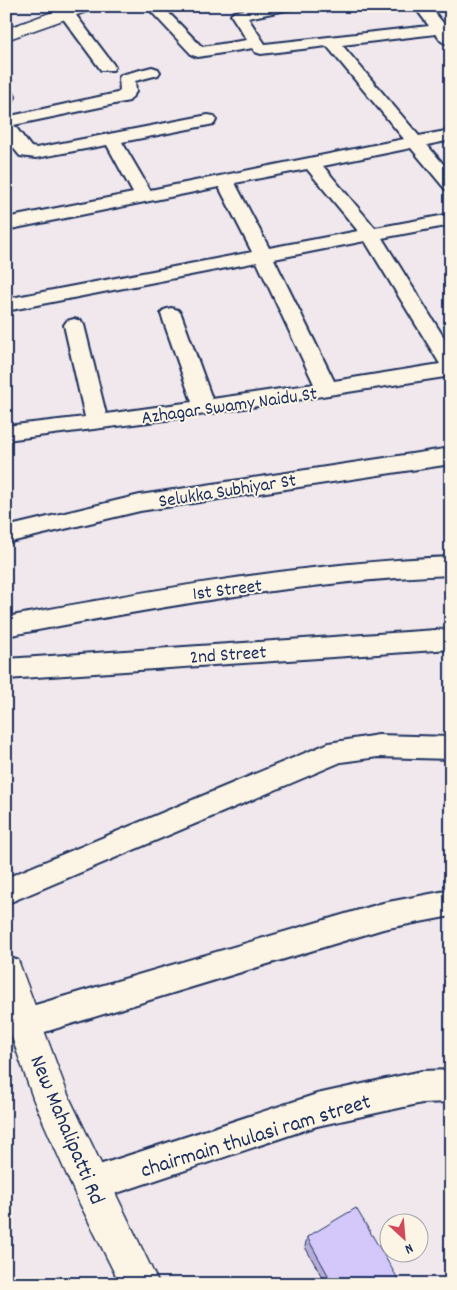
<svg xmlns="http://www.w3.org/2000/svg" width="457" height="1290" font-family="Dekko,sans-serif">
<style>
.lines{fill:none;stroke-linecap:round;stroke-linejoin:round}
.minor-casing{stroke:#1b2f5e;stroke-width:4}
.tertiary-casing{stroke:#1b2f5e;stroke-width:3}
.minor{fill:#fcf5e5;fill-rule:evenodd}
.tertiary{fill:#fcf5e5;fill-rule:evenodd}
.wall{fill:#b6acd8;stroke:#1b2f5e}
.building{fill:#d4c8fb;stroke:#1b2f5e}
.labels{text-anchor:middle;stroke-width:4;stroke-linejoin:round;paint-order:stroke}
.street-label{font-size:19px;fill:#1b2f5e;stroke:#fcf5e5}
.near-street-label{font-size:22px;fill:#1b2f5e;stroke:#fcf5e5}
</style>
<rect width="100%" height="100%" fill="#f0e8ec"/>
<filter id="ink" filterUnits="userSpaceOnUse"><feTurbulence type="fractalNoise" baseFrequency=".02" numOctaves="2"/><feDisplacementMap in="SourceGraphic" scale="10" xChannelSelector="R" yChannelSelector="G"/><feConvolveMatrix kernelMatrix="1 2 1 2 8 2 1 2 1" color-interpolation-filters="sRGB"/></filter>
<g filter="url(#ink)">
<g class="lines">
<g class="minor-casing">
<g id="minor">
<path d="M146,6H162L202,47L247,40L231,15L234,12L261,6H293L291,9L248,18L265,44L429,26L414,6H429L444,24L451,23V43C443,45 440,40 436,34L342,45L419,136L451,130V140L427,145L451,173V190L445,189L411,148L323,166L375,228L451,214V225L382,238L451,349V376L173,419L6,440V426L85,417L64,325L67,321L74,319L81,321L84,325L106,414L192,402L161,314L164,310L171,308L178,310L181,314L212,399L314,384L257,262L6,311V299L252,252L219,187L6,230V218L133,193L107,145L36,158L20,156L6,139V117L117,93L120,91L119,78L121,75L152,67L158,69L160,72L158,75L135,81L136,92L129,101L14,125L31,147L36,148L208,115L214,116L216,120L214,124L122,142L150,190L404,139L327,46L261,54L255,52L253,48L198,57L192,55ZM307,169L358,231L269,248L235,183ZM365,241L440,364L334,381L274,259Z"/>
<polygon points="67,8 72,10 113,64 115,67 113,70 101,70 59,13"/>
<polygon points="6,92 13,93 15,97 12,102 6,103"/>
<polygon points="451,448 451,464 140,511 6,543 6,527 140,495"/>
<path d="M451,557V575C301,581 153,608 6,636V617C153,590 301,563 451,557Z"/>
<polygon points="451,629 451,649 6,679 6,659"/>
<polygon points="378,735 451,737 451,759 378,757 341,762 6,904 6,878 329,743"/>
<polygon points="451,890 451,916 383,929 25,1038 14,1033 10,1023 14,1013 25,1008 383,903"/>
<polygon points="451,1070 451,1102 422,1103 317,1126 90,1202 78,1197 73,1185 78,1173 90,1168 317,1094 422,1071"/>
</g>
</g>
<g class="tertiary-casing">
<g id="tertiary">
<polygon points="69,6 93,6 91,10 6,40 6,29"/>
<polygon points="6,956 18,960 68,1095 159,1284 120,1284 77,1198 34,1101 6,1020"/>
</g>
</g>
<use href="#minor" class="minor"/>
<use href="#tertiary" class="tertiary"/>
</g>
<polygon class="wall" points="307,1237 401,1284 326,1284 305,1247"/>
<polygon class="building" points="356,1208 401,1284 333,1284 307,1237"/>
</g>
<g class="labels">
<g class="street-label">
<text transform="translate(229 404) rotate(-8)" y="7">Azhagar Swamy Naidu St</text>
<text transform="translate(227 489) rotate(-9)" y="7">Selukka Subhiyar St</text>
<text transform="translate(227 588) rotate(-7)" y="7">1st Street</text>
<text transform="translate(228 653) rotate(-4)" y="7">2nd Street</text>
</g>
<g class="near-street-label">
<text transform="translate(69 1129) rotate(67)" y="8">New Mahalipatti Rd</text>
<text transform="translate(255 1134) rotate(-17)" y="8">chairmain thulasi ram street</text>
</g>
</g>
<rect width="457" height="1290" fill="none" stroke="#fcf5e5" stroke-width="25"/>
<rect x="12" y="12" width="432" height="1265" fill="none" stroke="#1b2f5e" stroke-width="2" filter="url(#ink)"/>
<g transform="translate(404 1238) rotate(154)"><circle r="24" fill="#fcf5e5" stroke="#a2a6af"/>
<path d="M0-4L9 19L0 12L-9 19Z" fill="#d1495b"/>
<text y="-8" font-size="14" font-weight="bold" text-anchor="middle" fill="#1b2f5e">N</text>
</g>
</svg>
